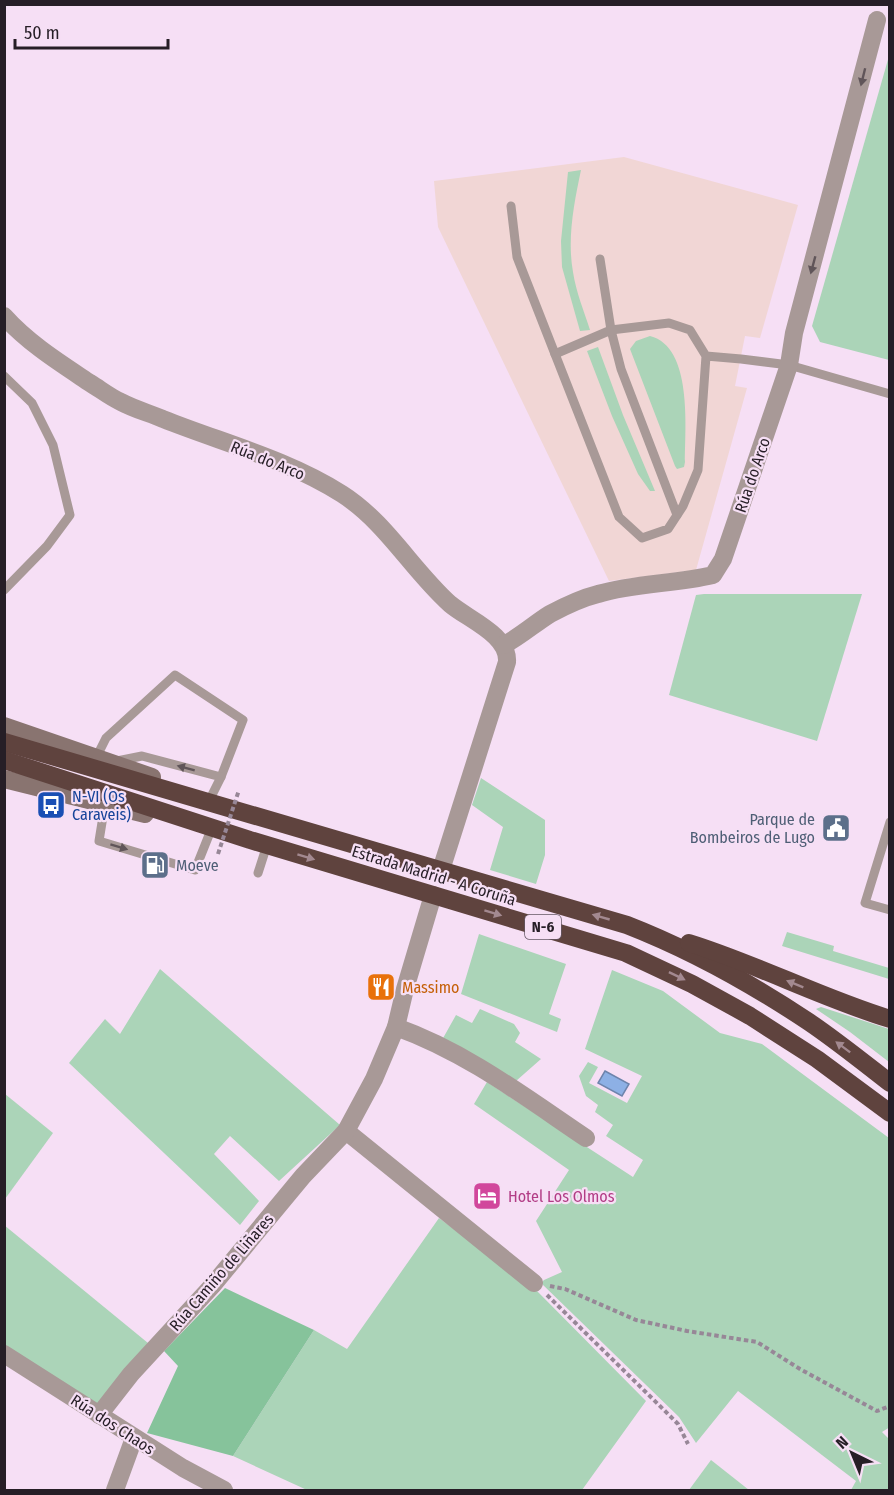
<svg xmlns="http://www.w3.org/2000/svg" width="894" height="1495" font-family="'Fira Sans Condensed',sans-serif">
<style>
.industrial{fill:#f1d6d5}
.green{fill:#abd4b8}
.forest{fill:#86c39b}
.water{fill:#8db0e5;stroke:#6e84ac;stroke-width:1.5}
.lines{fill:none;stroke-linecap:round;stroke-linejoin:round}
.path{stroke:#978797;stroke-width:4;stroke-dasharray:4.5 3;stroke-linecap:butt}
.lane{stroke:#a89997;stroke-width:9}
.street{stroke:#a89997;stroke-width:18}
.secondary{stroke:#897470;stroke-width:18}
.highway{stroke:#5f433e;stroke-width:18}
.path-bridge{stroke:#978797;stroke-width:4;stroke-dasharray:4.5 3;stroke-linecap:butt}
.oneway{fill:#605559}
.oneway2{fill:#a38990}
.labels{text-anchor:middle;stroke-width:4.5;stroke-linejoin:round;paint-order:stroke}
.shield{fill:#f6dff5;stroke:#645864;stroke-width:1.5}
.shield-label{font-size:15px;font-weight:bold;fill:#261e26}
.street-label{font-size:16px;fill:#261e26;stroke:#f6dff5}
.transit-label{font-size:16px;fill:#164399;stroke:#f6dff5;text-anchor:start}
.service-label{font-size:16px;fill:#4e5e75;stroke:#f6dff5;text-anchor:end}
.food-label{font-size:16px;fill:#c56008;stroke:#f6dff5;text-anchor:start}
.hotel-label{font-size:16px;fill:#b23c85;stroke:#f6dff5;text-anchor:start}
</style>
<rect width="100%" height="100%" fill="#f6dff5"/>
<polygon class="industrial" points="624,157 798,205 760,338 745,336 735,386 747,388 696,570 609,581 438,227 434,181"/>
<g class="green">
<polygon points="889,56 889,360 820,342 812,326"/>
<path d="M581,170C574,203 567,239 573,272C576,292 584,311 590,330L580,331L562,267L561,241L568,172Z"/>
<path d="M650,336C693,347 685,428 685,462L684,467L677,469L675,466L630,349L636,341Z"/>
<polygon points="598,347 623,415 655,491 650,491 638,474 612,416 587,351"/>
<polygon points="704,594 862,594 817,741 669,695 696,595"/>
<polygon points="481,778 545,820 545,855 536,884 490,870 503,827 472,805"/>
<polygon points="787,932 834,946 833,951 889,968 889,979 782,946"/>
<polygon points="479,934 566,964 549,1014 561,1019 557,1032 461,994"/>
<polygon points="160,969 340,1125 279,1181 230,1136 214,1154 259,1201 240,1225 69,1063 105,1019 120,1034"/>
<polygon points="612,970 663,991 720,1033 762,1044 889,1138 890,1427 882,1432 889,1439 889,1490 851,1490 856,1481 738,1391 696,1443 679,1417 541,1283 544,1280 562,1272 536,1221 569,1170 474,1104 487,1082 633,1177 643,1160 606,1136 613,1125 595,1112 598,1105 586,1096 579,1076 588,1062 598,1067 589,1083 627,1103 642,1076 585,1049"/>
<polygon points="821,1007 889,1029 889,1062 850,1032 816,1009"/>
<polygon points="480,1009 514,1024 520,1033 515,1042 541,1059 516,1081 442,1040 456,1015 472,1023"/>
<polygon points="5,1094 53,1133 5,1199"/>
<polygon points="439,1218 537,1291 646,1401 582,1490 307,1490 233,1456 314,1330 347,1349"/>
<polygon points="4,1225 148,1343 97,1408 87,1409 5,1345"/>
<polygon points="711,1460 749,1490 689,1490"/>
</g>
<polygon class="forest" points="225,1288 314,1330 233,1456 147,1433 178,1366 164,1351"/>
<polygon class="water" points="605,1071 629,1084 622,1096 598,1083"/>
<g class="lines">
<g class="path">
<polyline points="550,1286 565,1289 636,1320 687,1331 757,1342 800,1369 877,1411 890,1406"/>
<polyline points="547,1295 664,1410 678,1424 688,1444"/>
</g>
<g class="lane">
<polyline points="511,206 517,257 555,354"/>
<polyline points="600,259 611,330 621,369 677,515"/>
<polyline points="706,356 698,470 683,506 668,529 642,538 619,517 555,354 611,330 669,323 690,330 706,356 741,359 789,365 890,394"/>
<polyline points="4,376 32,403 53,445 70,515 47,546 4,590"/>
<polyline points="96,758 106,738 175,675 243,720 221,777"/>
<polyline points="117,761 142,756 221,777 211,797"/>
<polyline points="105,804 99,841 195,870 211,830"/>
<polyline points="890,822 865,903 890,910"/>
<polyline points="258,873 267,845"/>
</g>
<g class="street">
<path d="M4,316C28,343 60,363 90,383C100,389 110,397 121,402C134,409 149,413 163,419C223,443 287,459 342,494C386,522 412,570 450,604C469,620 509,635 507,662L441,870"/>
<path d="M504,645C521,636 534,624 550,614C565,606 582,598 598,594C635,583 675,584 713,575L723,559L789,365L794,333L877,20"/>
<path d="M396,1027C466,1052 525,1097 586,1138"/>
<polyline points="346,1131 534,1283"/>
<polyline points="4,1354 183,1468 224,1490"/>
<polyline points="99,1415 131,1374 212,1286 303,1176 346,1131 374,1079 396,1027 405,989 433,895"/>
<polyline points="115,1490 134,1438"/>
</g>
<g class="secondary">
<polyline points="4,726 152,777"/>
<polyline points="4,779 145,814"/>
</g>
<g class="highway">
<path d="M4,742L627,925C691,950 752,984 809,1022C837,1041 863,1062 890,1083"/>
<polyline points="4,760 250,840 626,953 692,984 750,1016 817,1059 890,1113"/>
<path d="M689,943C757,964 821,998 890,1019"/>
</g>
<polyline class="path-bridge" points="218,854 239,790"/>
</g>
<defs><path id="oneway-solid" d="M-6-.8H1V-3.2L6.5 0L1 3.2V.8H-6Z" transform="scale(1.5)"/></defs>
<g class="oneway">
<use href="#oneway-solid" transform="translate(863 77) rotate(104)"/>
<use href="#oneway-solid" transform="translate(813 265) rotate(105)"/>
<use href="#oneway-solid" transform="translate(186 768) rotate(-165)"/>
<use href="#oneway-solid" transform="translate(119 847) rotate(17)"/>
</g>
<g class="oneway2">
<use href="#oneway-solid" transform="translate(306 857) rotate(17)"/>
<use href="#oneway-solid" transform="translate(493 913) rotate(17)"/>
<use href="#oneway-solid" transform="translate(601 917) rotate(-164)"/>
<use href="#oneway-solid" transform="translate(677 976) rotate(26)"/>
<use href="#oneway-solid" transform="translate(795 984) rotate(-158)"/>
<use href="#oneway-solid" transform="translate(843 1047) rotate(-143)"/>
</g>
<defs>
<g id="bus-square" transform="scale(1.5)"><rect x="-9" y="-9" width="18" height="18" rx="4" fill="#1a4fb4" stroke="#f6dff5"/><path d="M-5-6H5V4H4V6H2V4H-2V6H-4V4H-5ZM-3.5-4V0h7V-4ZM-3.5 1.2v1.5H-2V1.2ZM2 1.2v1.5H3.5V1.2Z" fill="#fff"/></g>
<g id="civic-square" transform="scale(1.5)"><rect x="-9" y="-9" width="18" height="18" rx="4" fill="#5c6f8a" stroke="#f6dff5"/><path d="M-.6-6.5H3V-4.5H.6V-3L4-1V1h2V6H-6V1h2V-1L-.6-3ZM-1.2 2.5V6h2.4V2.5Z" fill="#fff"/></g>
<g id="fuel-square" transform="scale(1.5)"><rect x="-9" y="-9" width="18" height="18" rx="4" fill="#5c6f8a" stroke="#f6dff5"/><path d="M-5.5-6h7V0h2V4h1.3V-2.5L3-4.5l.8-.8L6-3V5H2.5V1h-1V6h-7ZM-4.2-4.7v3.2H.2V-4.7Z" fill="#fff"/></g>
<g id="restaurant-square" transform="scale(1.5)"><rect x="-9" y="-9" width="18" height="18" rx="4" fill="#e8710a" stroke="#f6dff5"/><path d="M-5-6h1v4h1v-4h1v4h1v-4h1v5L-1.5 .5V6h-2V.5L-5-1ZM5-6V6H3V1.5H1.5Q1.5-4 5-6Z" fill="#fff"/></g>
<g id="hotel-square" transform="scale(1.5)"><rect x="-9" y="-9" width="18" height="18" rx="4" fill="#d1479c" stroke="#f6dff5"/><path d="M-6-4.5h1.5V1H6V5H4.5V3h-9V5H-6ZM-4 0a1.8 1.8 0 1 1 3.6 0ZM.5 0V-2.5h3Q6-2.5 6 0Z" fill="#fff"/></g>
</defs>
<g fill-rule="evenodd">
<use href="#bus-square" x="51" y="805"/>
<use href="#civic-square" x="836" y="828"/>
<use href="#fuel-square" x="155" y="865"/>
<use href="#restaurant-square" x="381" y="987"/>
<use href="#hotel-square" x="487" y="1196"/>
</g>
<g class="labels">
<rect class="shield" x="525" y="915" width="36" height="24" rx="4.5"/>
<g class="shield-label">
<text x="543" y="932">N-6</text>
</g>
<g class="street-label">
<text transform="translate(268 460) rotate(22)" y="6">Rúa do Arco</text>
<text transform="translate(752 475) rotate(-71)" y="6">Rúa do Arco</text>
<text transform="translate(434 875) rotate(17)" y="6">Estrada Madrid - A Coruña</text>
<text transform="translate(221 1272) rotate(-49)" y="6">Rúa Camiño de Liñares</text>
<text transform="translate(113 1424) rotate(33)" y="6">Rúa dos Chaos</text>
</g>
<g class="transit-label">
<text x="72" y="802">N-VI (Os<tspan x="72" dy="18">Caraveis)</tspan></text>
</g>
<g class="service-label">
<text x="815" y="825">Parque de<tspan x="815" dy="18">Bombeiros de Lugo</tspan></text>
<text x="176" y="871" text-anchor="start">Moeve</text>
</g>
<g class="food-label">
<text x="402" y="993">Massimo</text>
</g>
<g class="hotel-label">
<text x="508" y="1202">Hotel Los Olmos</text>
</g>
</g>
<rect width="894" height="1495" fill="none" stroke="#261e26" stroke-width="12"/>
<g transform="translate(852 1453) rotate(317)" stroke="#f6dff5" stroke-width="4.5" paint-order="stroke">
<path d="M0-4.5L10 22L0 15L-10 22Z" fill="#261e26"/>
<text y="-9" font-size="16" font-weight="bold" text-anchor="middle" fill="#261e26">N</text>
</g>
<path d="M15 39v9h153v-9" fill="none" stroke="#261e26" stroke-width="3"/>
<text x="24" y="39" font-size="18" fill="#261e26" stroke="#f6dff5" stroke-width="4.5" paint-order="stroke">50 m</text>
</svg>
